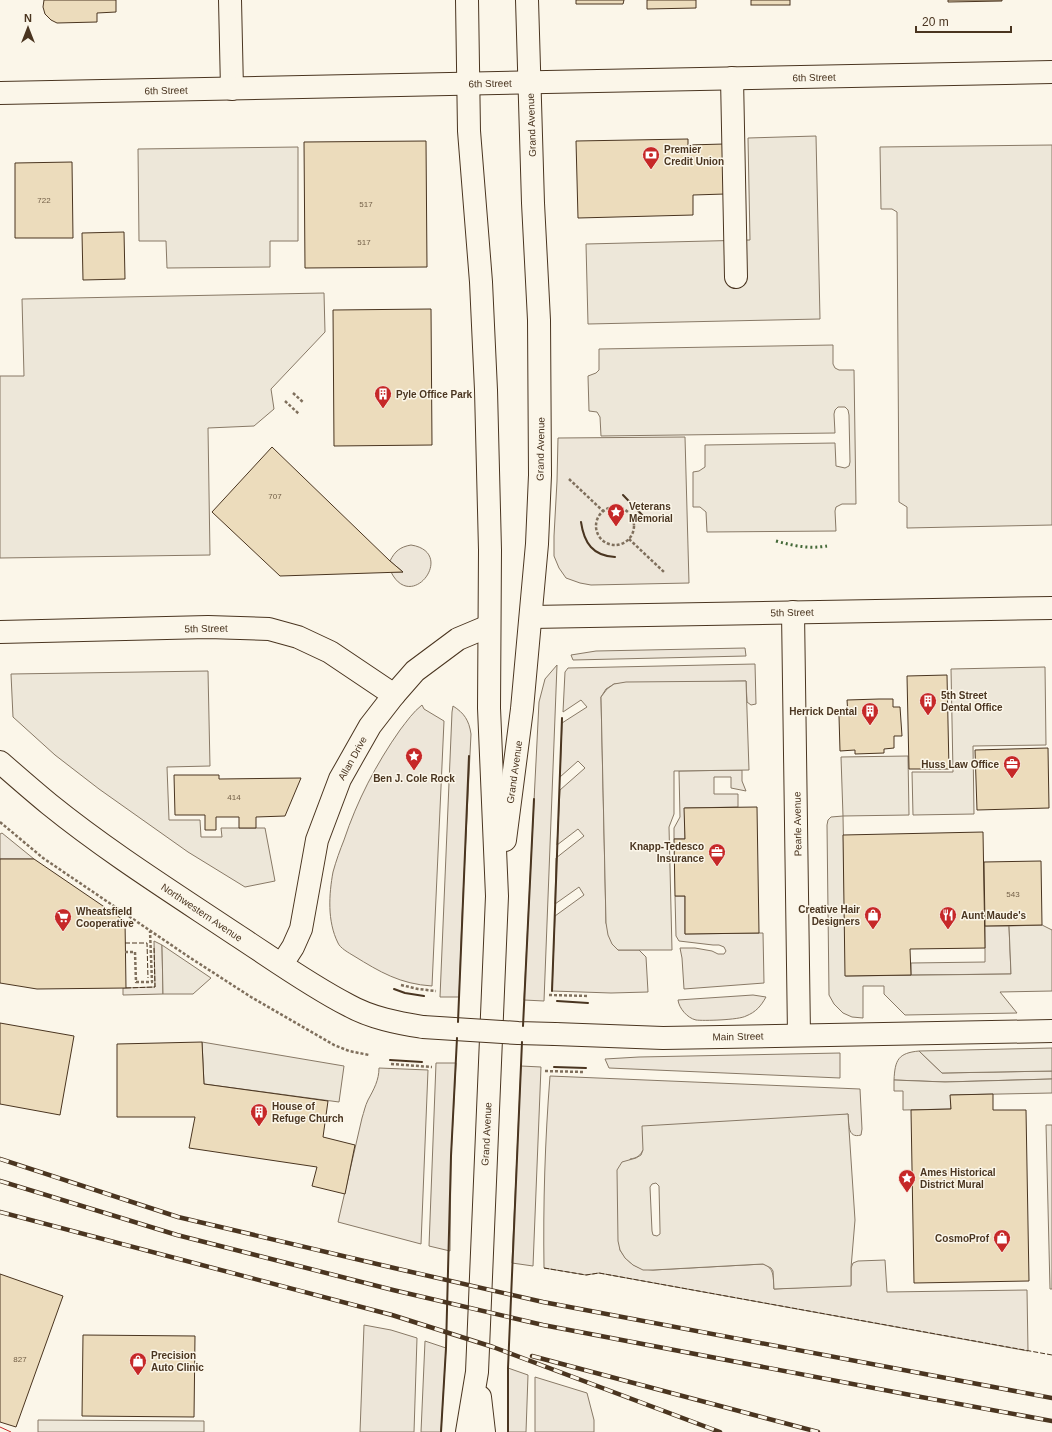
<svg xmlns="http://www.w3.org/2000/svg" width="1052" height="1432" font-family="Helvetica,sans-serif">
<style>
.green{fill:#ede6d9;stroke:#887966}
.parking{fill:#ede7d9;stroke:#887966;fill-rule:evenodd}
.building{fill:#ecdcbc;stroke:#4a3520}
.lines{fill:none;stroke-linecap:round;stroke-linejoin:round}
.minor-casing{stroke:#4a3520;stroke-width:24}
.major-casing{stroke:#4a3520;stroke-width:24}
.path{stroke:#7f6f5c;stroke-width:2.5;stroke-dasharray:3 2;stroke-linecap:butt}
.minor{stroke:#fbf6e9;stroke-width:22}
.major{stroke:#fbf6e9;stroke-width:22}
.rail-casing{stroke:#4a3520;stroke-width:4.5}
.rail{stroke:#fbf6e9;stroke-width:3;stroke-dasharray:9;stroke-linecap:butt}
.minor-bridge-casing{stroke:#4a3520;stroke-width:24;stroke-linecap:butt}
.minor-bridge{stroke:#fbf6e9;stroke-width:22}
.hedge{stroke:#436837;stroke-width:3;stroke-dasharray:2 3;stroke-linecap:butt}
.fence{stroke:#4a3520;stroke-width:1;stroke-dasharray:5 2;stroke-linecap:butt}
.wall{stroke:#4a3520;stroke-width:2}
.power{stroke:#c62828;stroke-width:1;stroke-dasharray:14 3 2 3;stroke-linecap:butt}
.labels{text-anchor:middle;stroke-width:3;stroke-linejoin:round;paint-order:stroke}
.number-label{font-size:8px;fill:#725f47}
.street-label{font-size:10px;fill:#4a3520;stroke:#fbf6e9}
.poi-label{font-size:10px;font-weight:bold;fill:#4a3520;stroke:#fbf6e9;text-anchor:start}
</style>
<rect width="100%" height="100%" fill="#fbf6e9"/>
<g class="green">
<polygon points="685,437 689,583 591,585 580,583 566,578 559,568 554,556 554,536 557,481 558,438"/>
<path d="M411,545C457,552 412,614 391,572H403L390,561C395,551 400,547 411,545Z"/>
<polygon points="745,648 746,656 573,660 571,655 596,651"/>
<polygon points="755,664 756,704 751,705 747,702 746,681 614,684 606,689 601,697 606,923 618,950 639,950 646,957 648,992 611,993 552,991 555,916 584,895 579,887 555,904 556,858 584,836 578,829 557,845 560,790 585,768 578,761 560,777 562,723 587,707 581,700 563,712 565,672 568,668"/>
<polygon points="557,665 544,1001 524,1000 539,702 545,679"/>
<path d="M422,705L424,709L444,721L432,986C400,984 380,972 354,956C349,953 340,948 338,943C327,921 329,894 333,872C336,861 340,850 344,840C357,801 376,764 400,730C407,721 413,712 422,705Z"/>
<path d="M453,706C464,713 469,720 471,734L462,917L459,997H440L452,712Z"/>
<polygon points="742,770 742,781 746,791 731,788 731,777 714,777 714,794 738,794 738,807 685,808 685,839 674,839 674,828 680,817 679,771"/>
<polygon points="2,833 34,859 0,859 0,834"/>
<polygon points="675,896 685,896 685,934 763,933 764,983 684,989 682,958 680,948 695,948 712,951 718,954 724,954 726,951 724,947 719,945 713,945 679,941 676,936"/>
<polygon points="985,926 1009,926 1011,974 911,975 911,963 985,962"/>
<polygon points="154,941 162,945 163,994 123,995 123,988 155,987"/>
<path d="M753,995L766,997C761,1006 756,1012 746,1016C739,1020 703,1021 696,1020C687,1018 679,1008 678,1000Z"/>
<path d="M919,1051L942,1073L1052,1071V1079L945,1082L894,1080C895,1060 898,1053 919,1051Z"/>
<polygon points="840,1053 840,1078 609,1068 605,1059 639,1057"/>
<polygon points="436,1063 456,1063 451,1156 450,1251 429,1246"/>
<polygon points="521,1066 541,1067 533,1266 512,1263"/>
<path d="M379,1068L428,1070L421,1244L338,1222L362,1118C364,1112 365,1106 368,1100C374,1089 379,1080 379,1068Z"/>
<path d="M550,1076L860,1089L862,1129L861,1135C847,1139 849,1123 848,1114L643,1150C640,1156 637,1158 630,1159L620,1250C629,1264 636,1269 653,1270L763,1264C775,1268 773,1278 774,1289L851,1285V1268L853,1263L858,1261L885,1260L887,1292L1027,1290L1028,1351L599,1273L586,1275L544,1268C543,1204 545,1140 550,1076Z"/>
<polygon points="364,1325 391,1330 417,1338 414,1432 360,1432"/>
<polygon points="425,1341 446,1348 441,1432 421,1432"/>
<polygon points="508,1368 528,1375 526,1432 508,1432"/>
<polygon points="535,1377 587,1393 594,1420 594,1432 535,1432"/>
</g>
<g class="parking">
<polygon points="816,136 820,319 588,324 586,244 750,240 748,138"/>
<polygon points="1052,145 1052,525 907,528 907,507 899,502 897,212 892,209 881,209 880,147"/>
<polygon points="298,147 298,241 270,241 270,267 167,268 166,241 139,241 138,149"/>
<polygon points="324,293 325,332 271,389 274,409 254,426 208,428 210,555 0,558 0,376 24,376 22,299"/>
<polygon points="833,345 833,364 835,368 839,370 854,370 856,504 842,504 836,507 835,511 836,531 707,532 706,512 700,507 693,507 693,472 699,471 705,467 705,445 835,443 836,466 845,468 849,466 850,462 849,415 848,410 845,407 838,407 835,410 834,414 835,433 601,436 600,417 597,412 589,411 588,376 596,373 599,370 599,349"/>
<polygon points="1045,667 1046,745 973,746 974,814 913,815 912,772 953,772 951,669"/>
<polygon points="208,671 210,766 167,767 169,820 200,820 201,837 222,837 221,828 265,828 275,881 245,887 188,852 99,789 55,755 13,717 11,674"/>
<polygon points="746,681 749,770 674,771 674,814 669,827 672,950 618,950 612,944 608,935 606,923 601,697 607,689 614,684 626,682"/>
<polygon points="908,756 909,815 843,816 846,976 1011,974 1009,926 1042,925 1052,930 1052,991 1000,992 1017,1013 905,1015 884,994 884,986 863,986 863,1018 852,1017 843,1013 834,1004 829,995 827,825 828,820 831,817 843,816 841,757"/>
<polygon points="162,946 162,945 211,978 193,994 163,994"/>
<polygon points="202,1042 344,1066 339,1102 204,1084"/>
<polygon points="1052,1048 1052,1071 942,1073 919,1051"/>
<polygon points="1052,1079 1052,1093 951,1095 951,1109 903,1110 903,1091 894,1091 894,1080 945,1082"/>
<path d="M848,1114L855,1220L851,1268V1286L774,1289L773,1271L771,1268L763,1264L653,1270H643L633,1265L625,1258L620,1250L618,1241L617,1170L622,1162L636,1158L641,1155L643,1150L642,1126ZM656,1183L659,1186L660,1230V1234L657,1236L653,1235L652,1231L650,1187L652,1184Z"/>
<polygon points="1046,1125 1052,1125 1052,1289 1050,1289"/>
<polygon points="38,1420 204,1421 204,1432 38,1432"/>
</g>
<g class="building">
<polygon points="44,0 116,0 116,12 97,13 97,22 57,23 51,20 45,14 43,7"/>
<polygon points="576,0 624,0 623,4 576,4"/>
<polygon points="647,0 696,0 696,8 647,9"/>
<rect x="751" y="0" width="39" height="5"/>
<polygon points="948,0 1002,0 1002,1 948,2"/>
<polygon points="688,139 688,145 724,144 725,194 693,195 693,215 578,218 576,141"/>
<polygon points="426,141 427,267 305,268 304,142"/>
<polygon points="72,162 73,238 15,238 15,163"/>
<polygon points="124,232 125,279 83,280 82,233"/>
<polygon points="431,309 432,445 334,446 333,310"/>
<polygon points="272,447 390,561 403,572 280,576 212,512"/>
<polygon points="947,675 949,769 909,769 907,676"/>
<polygon points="879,699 893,699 893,707 900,707 902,736 894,736 894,748 884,749 884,753 855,754 855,750 840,751 839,716 848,715 847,700"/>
<polygon points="1048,748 1049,808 977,810 975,750"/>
<polygon points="174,775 219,775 219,779 301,778 285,816 256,817 256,828 239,828 239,817 216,817 216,830 205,830 205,815 175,815"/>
<polygon points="757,807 759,933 685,934 685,896 675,896 674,839 685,839 684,808"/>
<polygon points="983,832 985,948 910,949 911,975 845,976 843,835"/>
<polygon points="0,859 34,859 125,921 126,988 37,989 0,983"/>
<polygon points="1041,861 1042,925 985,926 984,862"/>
<polygon points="0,1023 74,1036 60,1115 0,1104"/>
<polygon points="202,1042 204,1084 328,1101 323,1137 355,1145 345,1194 312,1186 317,1167 189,1148 195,1117 117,1117 117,1044"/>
<polygon points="993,1094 993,1110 1026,1110 1029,1281 914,1283 911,1110 951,1109 950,1095"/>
<polygon points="0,1274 63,1296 16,1427 0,1422"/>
<polygon points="83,1335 195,1336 194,1417 82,1416"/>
</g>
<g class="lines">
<g class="minor-casing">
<g id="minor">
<polyline points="230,0 232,89"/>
<polyline points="732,78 736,277"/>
<polyline points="793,612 799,1035"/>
<polyline points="531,617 1052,608"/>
<polyline points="0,632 208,627 269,629 298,637 330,652 394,695"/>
<path d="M0,762C16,776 32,790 49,804C107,851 172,892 235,934C272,958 309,985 348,1005C371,1018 398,1023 423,1027"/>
<polyline points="282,964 293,947 301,929 317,840 340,779 370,726 394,695 415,671 458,639 489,626"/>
<polyline points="555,1034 663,1038 1052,1031"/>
</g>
</g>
<g class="major-casing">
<g id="major">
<polyline points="0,93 1052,72"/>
<polyline points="505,840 522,709 537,544 540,475 539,320 533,203 527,0"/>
<polyline points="480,1397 484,1432"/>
<polyline points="467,1432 477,1372 497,896 489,708 490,550 486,390 481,282 469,131 467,0"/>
</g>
</g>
<g class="path">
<polyline points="293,393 304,403"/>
<polyline points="285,401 299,414"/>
<polyline points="569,479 603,511"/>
<circle cx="615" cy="526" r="19"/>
<polyline points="629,539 665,573"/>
<polyline points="0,822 43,858 189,957 251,997 334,1045 349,1051 369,1055"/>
<polyline points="125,952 135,952 136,982 152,982 150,931"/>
<polyline points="401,985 418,989 436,991"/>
<polyline points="549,995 589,996"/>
<polyline points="391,1064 432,1067"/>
<polyline points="545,1071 584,1072"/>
</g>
<use href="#minor" class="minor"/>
<use href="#major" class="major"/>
<g class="rail-casing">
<g id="rail">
<polyline points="0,1159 178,1217 394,1268 543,1302 1052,1398"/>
<polyline points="0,1181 177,1235 393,1290 543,1325 921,1397 1052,1421"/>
<polyline points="0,1212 392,1315 493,1347 720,1432"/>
<polyline points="532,1356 818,1432"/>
</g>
</g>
<use href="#rail" class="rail"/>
<g class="minor-bridge-casing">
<polyline id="minor-bridge" points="423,1027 518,1033 555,1034"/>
</g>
<use href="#minor-bridge" class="minor-bridge"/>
<path class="hedge" d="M776,541C794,546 809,549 827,546"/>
<g class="fence">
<polyline points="125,943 147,943 148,978"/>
<polyline points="126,988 155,987 154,947"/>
<polyline points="544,1268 586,1275 599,1273 1052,1355"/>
</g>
<g class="wall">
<polyline points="623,495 646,519"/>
<path d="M581,522C584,543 593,556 615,557"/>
<polyline points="394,989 405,993 424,996"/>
<polyline points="552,991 562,718"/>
<polyline points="557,1001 588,1003"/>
<polyline points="458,1022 469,756"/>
<polyline points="523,1026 534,799"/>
<polyline points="390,1060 422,1062"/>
<polyline points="554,1067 586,1068"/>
<polyline points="441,1432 446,1348 451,1156 457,1038"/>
<polyline points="508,1432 508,1368 522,1042"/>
</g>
<polyline class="power" points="0,1427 11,1432"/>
</g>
<defs>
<g id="bank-pin" transform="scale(0.9)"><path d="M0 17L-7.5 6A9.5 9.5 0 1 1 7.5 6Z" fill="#c62828" stroke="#fbf6e9"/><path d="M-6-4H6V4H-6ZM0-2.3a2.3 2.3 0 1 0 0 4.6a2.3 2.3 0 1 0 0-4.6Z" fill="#fff"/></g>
<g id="building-pin" transform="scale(0.9)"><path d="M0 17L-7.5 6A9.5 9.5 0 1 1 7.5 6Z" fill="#c62828" stroke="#fbf6e9"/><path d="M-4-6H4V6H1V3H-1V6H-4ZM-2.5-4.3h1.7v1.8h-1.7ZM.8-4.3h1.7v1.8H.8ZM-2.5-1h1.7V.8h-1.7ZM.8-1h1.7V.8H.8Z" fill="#fff"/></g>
<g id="sight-pin" transform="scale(0.9)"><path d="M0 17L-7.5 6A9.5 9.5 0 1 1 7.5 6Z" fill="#c62828" stroke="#fbf6e9"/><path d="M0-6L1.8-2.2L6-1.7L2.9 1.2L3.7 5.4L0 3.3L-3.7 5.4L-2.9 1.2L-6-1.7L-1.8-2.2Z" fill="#fff"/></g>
<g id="office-pin" transform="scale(0.9)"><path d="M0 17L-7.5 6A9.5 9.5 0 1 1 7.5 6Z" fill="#c62828" stroke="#fbf6e9"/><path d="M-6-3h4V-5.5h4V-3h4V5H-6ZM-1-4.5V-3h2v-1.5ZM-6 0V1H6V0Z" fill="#fff"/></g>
<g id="shop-pin" transform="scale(0.9)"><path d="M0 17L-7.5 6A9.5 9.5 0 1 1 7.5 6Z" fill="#c62828" stroke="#fbf6e9"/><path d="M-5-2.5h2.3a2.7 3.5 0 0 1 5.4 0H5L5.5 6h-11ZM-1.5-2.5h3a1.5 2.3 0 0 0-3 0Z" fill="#fff"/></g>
<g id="restaurant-pin" transform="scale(0.9)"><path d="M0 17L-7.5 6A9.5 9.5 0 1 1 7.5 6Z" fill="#c62828" stroke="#fbf6e9"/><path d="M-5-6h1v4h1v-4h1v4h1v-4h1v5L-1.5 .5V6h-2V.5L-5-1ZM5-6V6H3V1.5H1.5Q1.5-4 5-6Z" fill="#fff"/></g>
<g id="supermarket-pin" transform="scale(0.9)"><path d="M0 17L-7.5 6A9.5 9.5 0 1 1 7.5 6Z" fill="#c62828" stroke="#fbf6e9"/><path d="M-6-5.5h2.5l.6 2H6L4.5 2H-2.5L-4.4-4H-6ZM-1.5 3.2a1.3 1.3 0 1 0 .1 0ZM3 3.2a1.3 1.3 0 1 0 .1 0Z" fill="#fff"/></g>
</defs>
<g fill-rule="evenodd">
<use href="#bank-pin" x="651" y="155"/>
<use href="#building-pin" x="383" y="394"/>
<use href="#sight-pin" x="616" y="512"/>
<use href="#building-pin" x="928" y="701"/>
<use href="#building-pin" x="870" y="711"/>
<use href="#sight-pin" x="414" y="756"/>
<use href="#office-pin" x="1012" y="764"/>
<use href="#office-pin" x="717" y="852"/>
<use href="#shop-pin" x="873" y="915"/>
<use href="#restaurant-pin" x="948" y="915"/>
<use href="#supermarket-pin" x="63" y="917"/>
<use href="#building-pin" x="259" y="1112"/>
<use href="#sight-pin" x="907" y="1178"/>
<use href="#shop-pin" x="1002" y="1238"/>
<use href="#shop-pin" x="138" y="1361"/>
</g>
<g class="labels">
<g class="number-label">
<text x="44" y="203">722</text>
<text x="366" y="207">517</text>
<text x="364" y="245">517</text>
<text x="275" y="499">707</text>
<text x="234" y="800">414</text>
<text x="1013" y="897">543</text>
<text x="20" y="1362">827</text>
</g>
<g class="street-label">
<text transform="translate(814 77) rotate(-1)" y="4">6th Street</text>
<text transform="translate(490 83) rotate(-1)" y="4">6th Street</text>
<text transform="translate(166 90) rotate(-1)" y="4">6th Street</text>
<text transform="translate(531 125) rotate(-92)" y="4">Grand Avenue</text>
<text transform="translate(540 449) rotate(-89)" y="4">Grand Avenue</text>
<text transform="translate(792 612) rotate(-1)" y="4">5th Street</text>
<text transform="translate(206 628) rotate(-1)" y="4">5th Street</text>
<text transform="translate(352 758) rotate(-61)" y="4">Allan Drive</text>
<text transform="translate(514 772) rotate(-82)" y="4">Grand Avenue</text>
<text transform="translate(797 824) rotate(-91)" y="4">Pearle Avenue</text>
<text transform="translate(202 912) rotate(34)" y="4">Northwestern Avenue</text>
<text transform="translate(738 1036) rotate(-1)" y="4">Main Street</text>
<text transform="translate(486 1134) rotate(-87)" y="4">Grand Avenue</text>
</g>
<g class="poi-label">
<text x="664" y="153">Premier<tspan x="664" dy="12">Credit Union</tspan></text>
<text x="396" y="398">Pyle Office Park</text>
<text x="629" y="510">Veterans<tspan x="629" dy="12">Memorial</tspan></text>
<text x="941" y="699">5th Street<tspan x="941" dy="12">Dental Office</tspan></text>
<text x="857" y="715" text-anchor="end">Herrick Dental</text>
<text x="999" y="768" text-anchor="end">Huss Law Office</text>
<text x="414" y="782" text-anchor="middle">Ben J. Cole Rock</text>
<text x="704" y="850" text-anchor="end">Knapp-Tedesco<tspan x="704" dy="12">Insurance</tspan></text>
<text x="860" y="913" text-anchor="end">Creative Hair<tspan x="860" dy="12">Designers</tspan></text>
<text x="76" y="915">Wheatsfield<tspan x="76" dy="12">Cooperative</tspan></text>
<text x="961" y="919">Aunt Maude's</text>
<text x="272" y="1110">House of<tspan x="272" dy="12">Refuge Church</tspan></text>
<text x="920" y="1176">Ames Historical<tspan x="920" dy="12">District Mural</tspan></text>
<text x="989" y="1242" text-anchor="end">CosmoProf</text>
<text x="151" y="1359">Precision<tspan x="151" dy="12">Auto Clinic</tspan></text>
</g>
</g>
<g transform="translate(28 28)" stroke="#fbf6e9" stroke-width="3" paint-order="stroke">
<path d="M0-3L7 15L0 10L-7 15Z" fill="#4a3520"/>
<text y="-6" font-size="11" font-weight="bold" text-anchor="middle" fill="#4a3520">N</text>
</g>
<path d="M916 26v6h95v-6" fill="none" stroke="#4a3520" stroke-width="2"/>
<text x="922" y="26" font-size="12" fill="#4a3520" stroke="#fbf6e9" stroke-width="3" paint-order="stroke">20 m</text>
</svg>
